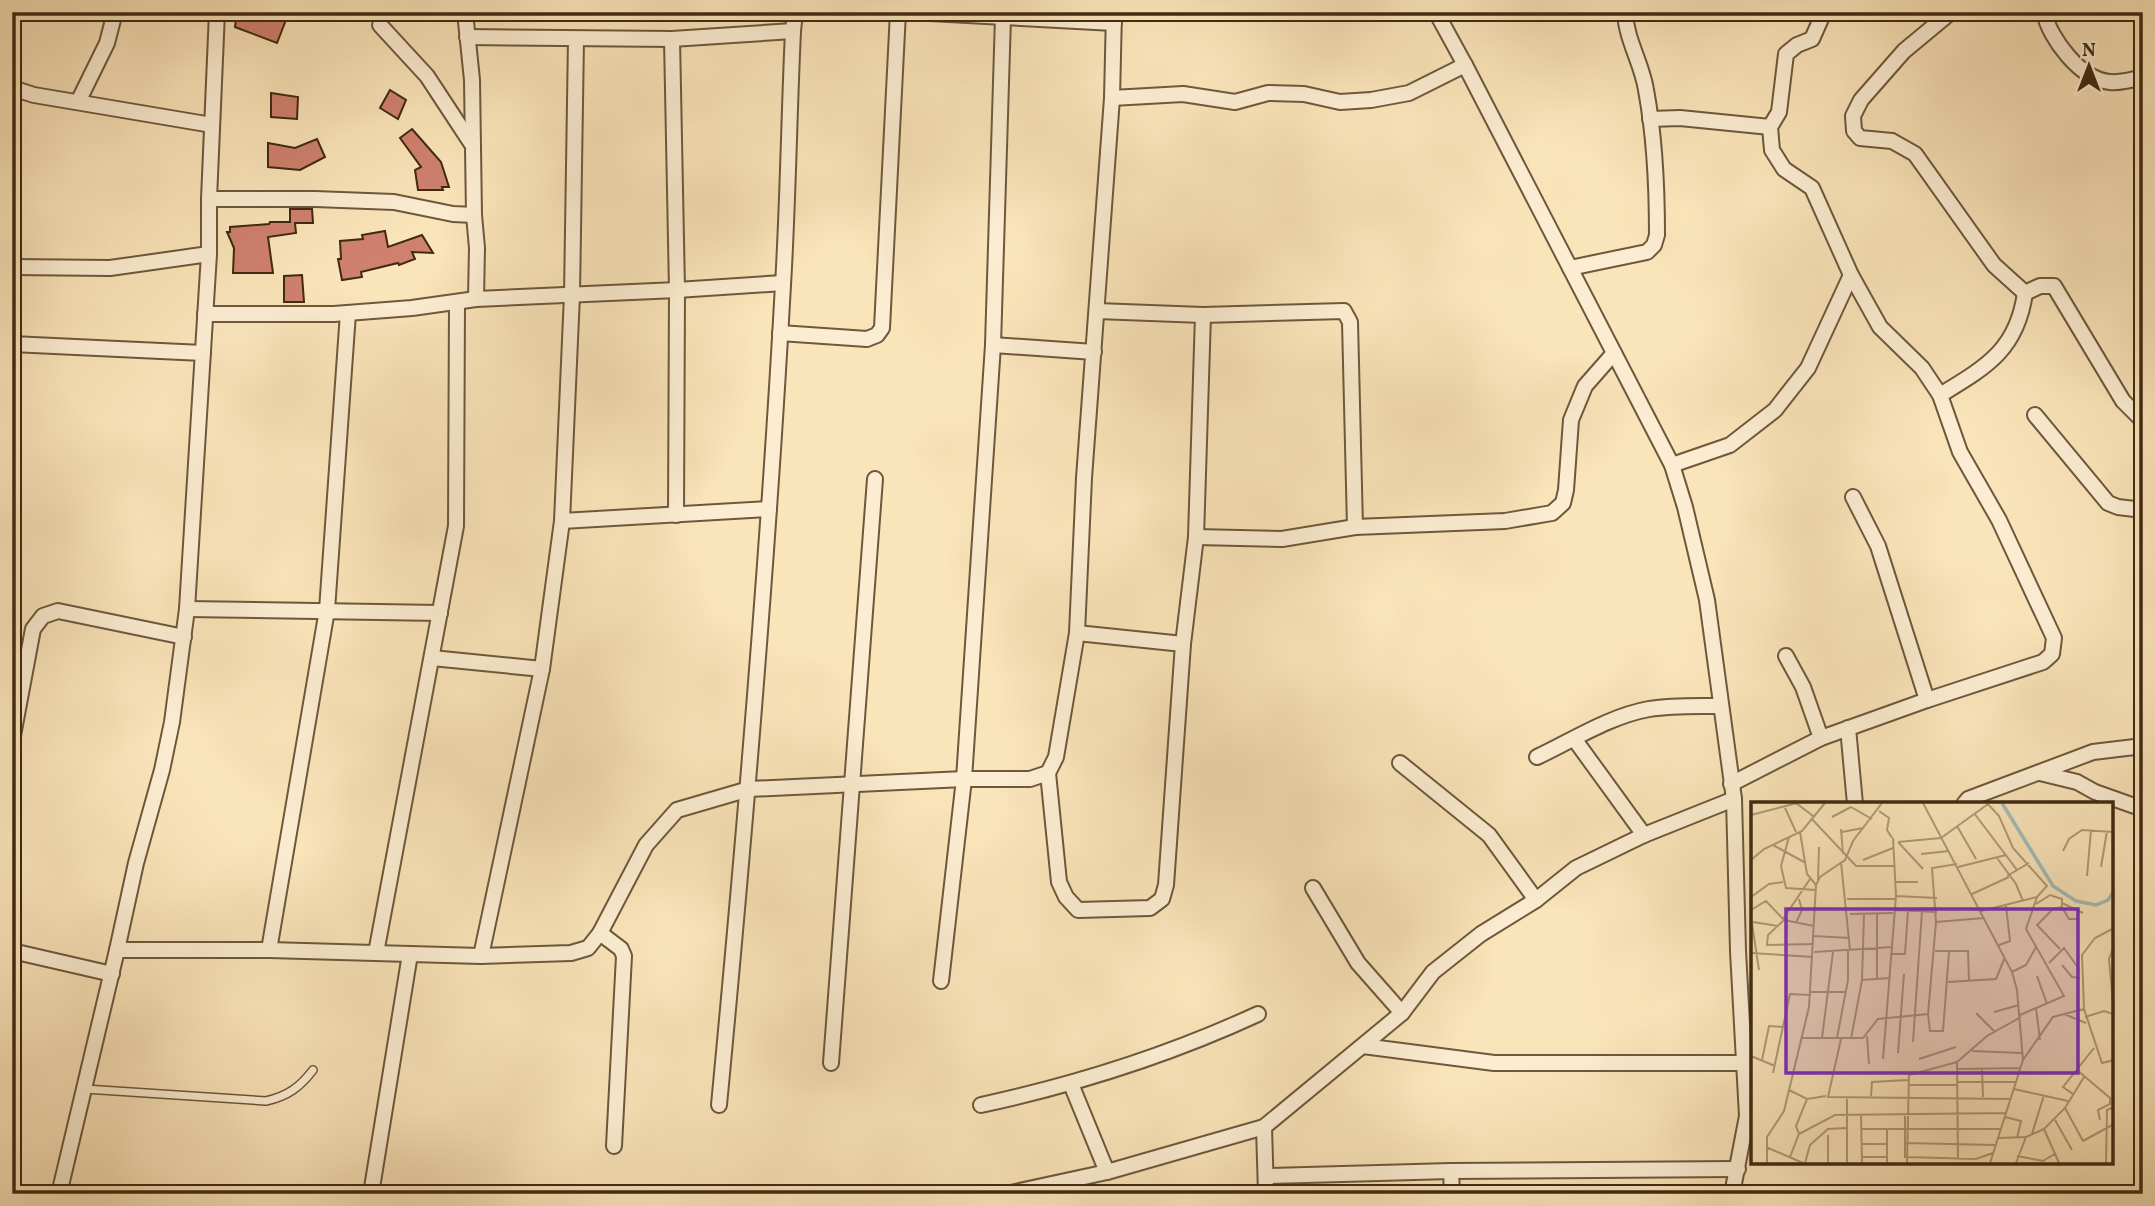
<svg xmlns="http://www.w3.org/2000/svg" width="2155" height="1206" font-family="Vollkorn,serif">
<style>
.building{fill:#cf816e;stroke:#402a12;stroke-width:2}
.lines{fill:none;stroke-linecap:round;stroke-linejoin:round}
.lane-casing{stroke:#6e583c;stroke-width:10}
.street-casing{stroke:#6e583c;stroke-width:18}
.lane{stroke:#fcedd2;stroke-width:7}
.street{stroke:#fcedd2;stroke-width:14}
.inset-river{fill:none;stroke:#a2bcb9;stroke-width:3.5}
.inset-road{fill:none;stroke:#b09a76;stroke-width:2}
.view{fill:#7b2cbf;fill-opacity:0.15;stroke:#7b2cbf;stroke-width:3.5}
.inset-edge{fill:none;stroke:#402a12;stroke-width:3.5}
</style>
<rect width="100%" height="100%" fill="#fae4b9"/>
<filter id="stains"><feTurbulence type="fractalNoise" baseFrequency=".00286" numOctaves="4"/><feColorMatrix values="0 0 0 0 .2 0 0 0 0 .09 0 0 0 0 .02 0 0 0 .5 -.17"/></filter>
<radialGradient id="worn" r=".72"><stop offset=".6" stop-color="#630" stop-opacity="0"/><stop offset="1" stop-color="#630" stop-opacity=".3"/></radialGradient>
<g class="building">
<polygon points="237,12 289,12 277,43 235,27"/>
<polygon points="390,90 406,100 398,119 380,108"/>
<polygon points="271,93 298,97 297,119 271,117"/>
<polygon points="412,129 441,162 449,187 442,187 443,190 418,190 415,170 421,167 400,138"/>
<polygon points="317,139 325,157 300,170 268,167 268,143 295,148"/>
<polygon points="290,209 312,209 313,223 295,223 296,233 268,237 273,273 233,273 234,248 227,232 230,232 230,227 269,224 270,222 290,222"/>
<polygon points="385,231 388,247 422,235 433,253 412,252 415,259 399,265 398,263 361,272 362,277 342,280 338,259 341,259 340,241 363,239 362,235"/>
<polygon points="302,275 304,302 284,302 284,276"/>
</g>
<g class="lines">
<g class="lane-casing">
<path id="lane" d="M85,1089L266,1101C288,1096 300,1087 313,1070"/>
</g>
<g class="street-casing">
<g id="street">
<polyline points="465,12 472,80 474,215 477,248 476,299"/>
<polyline points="911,12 1114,23"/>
<polyline points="1436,12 1465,65 1672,465 1685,507 1707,600 1734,799 1738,951 1747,1116 1732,1194"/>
<polyline points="1951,12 1904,51 1861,100 1853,116 1854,131 1860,138 1892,141 1915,154 1994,265 2025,293"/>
<path d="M2044,12C2049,38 2081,80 2110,82C2120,83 2132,80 2143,77"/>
<polyline points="380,25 427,76 471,143"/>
<polyline points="467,37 672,39 793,31"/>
<polyline points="576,39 572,295 562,521 769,509"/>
<polyline points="672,39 677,290 676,515"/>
<polyline points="12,88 34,95 212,125"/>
<polyline points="1112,98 1183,94 1235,102 1268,93 1304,94 1340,102 1371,100 1409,93 1465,65"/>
<polyline points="78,102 107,43 115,12"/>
<polyline points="1650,119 1680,118 1770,127"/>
<polyline points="209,199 315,199 394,202 453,214 474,215"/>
<polyline points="12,267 110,268 209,254"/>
<path d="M1570,268L1647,252L1654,245L1657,235C1657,186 1655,138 1646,90C1642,63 1626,40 1625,12"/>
<polyline points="1097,311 1203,315 1344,311 1350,322 1355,527"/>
<polyline points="205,314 334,314 412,308 476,299 677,290 783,283"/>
<polyline points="780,333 867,339 877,335 882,328 898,12"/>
<polyline points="12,344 203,353"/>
<polyline points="993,345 1094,352"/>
<path d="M1940,395C1986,367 2017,350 2025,293L2040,286H2054L2123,401L2143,421"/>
<polyline points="2035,415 2108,503 2118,507 2143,510"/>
<polyline points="1672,465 1730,445 1775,410 1808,368 1851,275"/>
<polyline points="1853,497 1878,546 1927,700"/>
<polyline points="1196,537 1282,539 1355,527 1505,521 1552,513 1563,503 1566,490 1571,420 1585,386 1614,353"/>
<polyline points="187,609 440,613"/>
<polyline points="1077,633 1183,644"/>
<polyline points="1786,656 1803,687 1821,738"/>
<polyline points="432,658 542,669"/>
<polyline points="1848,728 1855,804"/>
<polyline points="1575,740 1644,835"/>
<polyline points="12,741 33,629 43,616 58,611 184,637"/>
<path d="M1537,757C1573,740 1610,716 1649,709C1673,705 1697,706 1721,706"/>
<polyline points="1400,763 1489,835 1536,900"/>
<polyline points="1048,773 1059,882 1066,897 1078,910 1150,908 1162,899 1166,885 1183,644 1196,537 1203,315"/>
<polyline points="2040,773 2077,782 2095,792 2143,809"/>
<polyline points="1731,784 1821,738 1927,700 2043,662 2052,654 2054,638 1999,520 1960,452 1940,395 1922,368 1880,327 1851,275 1812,188 1784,169 1772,150 1770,127 1779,112 1786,54 1797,45 1812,39 1824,12"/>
<polyline points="1964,804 1968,799 2093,752 2143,746"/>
<polyline points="1313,888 1358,963 1402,1013"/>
<polyline points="600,933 621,949 624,956 614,1146"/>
<polyline points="117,950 269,950 481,956 571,953 588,948 600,933 646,845 677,810 749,789 964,779 1030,779 1048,773 1056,757 1077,633 1084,478 1112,98 1114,12"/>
<polyline points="269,950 327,610 348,313"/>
<polyline points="12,951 112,974"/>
<polyline points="376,953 456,526 457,302"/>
<polyline points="481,956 542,669 562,521"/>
<polyline points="941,981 964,779 993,345 1003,17"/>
<polyline points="1363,1046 1494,1063 1745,1063"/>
<polyline points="831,1063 875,479"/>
<polyline points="1071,1084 1107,1172"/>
<path d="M719,1105C745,832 768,559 783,285C788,201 789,116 793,31L795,12"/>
<path d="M981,1105C1078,1084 1167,1056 1258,1014"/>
<polyline points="1264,1127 1266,1194"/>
<polyline points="1451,1171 1452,1194"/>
<polyline points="1266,1176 1451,1171 1738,1169"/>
<polyline points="59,1194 117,950 136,863 162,770 172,722 187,609 209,254 209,199 217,12"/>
<polyline points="371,1194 410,954"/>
<polyline points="1006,1194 1107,1172 1264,1127 1402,1013 1433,972 1481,934 1536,900 1576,868 1644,835 1734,799"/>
<polyline points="2142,1194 2143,1193"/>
</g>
</g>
<use href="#lane" class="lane"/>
<use href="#street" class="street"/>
</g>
<g transform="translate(1751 802)">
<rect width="362" height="362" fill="#fae4b9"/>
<path class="inset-river" d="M251,1L302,84L325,99L345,103L357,98L363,89"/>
<path class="inset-road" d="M45,1L62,14M172,1L261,170L266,188L272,258L239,361M100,5L121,17M34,6L45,30M128,9L138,16L136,28L141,36M223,11L266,68M0,13L46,1M81,15L100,5M60,16L105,64H144M206,24L225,57M90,27L92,52M49,30L56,72L65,83M91,30L112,26M38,35L30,64L35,86L65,88M147,40L190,36L237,2L248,14L262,46L296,84L286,95L275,127L313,194L269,213M147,40L172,67M22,43L53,60M312,49L318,37L331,28L363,30M170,52L198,49M246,56L265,82L272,99M0,58L13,47L51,29L74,1M112,58L142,46M90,60L99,148M207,65L255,53M350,65L356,29M256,74L278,61M336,74L340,28M67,78L68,45M144,80H167M221,92L258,75M145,94L186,96M0,95L18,82L32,80M96,97H144M311,101L332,111M285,102L299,93L311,97V105L302,107L286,123L309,147M311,105L318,117H328M0,108L15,99L33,118L63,124M143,108L186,110M230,109L286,95M99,112L142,111M113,112L111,178L139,176M126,112V177M0,115L8,168M32,117L59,77M33,118L17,133L16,143L63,142M2,120L27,124M185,120L233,116M45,121L51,108L48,97M63,134L99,136M248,143L259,139L255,104M363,144L358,157L363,212M184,149H217L218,179M63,150L141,145M0,151L62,155M141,152H154L157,109M298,161L313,146L328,167M311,163L321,175L329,176M261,170L275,163L285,145M286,174L296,202M197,180L245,177L254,155M60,190H94M285,206L289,238M333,207L351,261L363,258M243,210L268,203M225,211L243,229M177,212L179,229H192L198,150M313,212L335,221M334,215L353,209L362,212M116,234L118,262M51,236H112L127,217L177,212L185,120L181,66L206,62M71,236L82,150M86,236L97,178V148M90,237L77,295L260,297M100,237L111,178M162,240L171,109M221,249L271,251M147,251L153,172M0,254L24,264M132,257L145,94L142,36M168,257L205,245M11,258L18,224L32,225M272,258L302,215L333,207L331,153L344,136L363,126M206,260L207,356M231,266L232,295M206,267L270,266M326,268L359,296V302L347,308L349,318M22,271L39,192L60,193M207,280H266M157,283H207M263,287L317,299M38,288L56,297L75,294M322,292L312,285L343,246M120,294L121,280L157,278M96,297V361M314,306L332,339M110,312L111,361M254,315L270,319L266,336M304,318L321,348M110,327H250M293,327L308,361M48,332L45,324L56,297M281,332L293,293M77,333V361M247,336L275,335L293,327L314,306L333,275M332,339L363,322M154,341L244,343M111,342H136M15,345L52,361M266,354L292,359L305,351M39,355L48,332L84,313L255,311M111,355H136M156,355L225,357L242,351M154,356V313M16,361V335L33,309L58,205L65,83L69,75L94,58L102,39L131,1M54,361L59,343L77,327L95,326M136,361V327M156,361L158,273L206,260L236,234L270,215M265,361L275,335M355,361L356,308L363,305"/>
<path class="view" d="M35,107H327V271H35Z"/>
<rect width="362" height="362" class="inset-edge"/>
</g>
<rect width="2155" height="1206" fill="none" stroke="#fae4b9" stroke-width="42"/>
<rect x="14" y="14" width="2127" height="1178" fill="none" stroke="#402a12" stroke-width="3.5"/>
<rect x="21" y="21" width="2113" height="1164" fill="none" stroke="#402a12" stroke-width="2"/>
<g transform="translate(2089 66)" stroke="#fcedd2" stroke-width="5" paint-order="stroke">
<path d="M0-5L12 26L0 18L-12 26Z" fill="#402a12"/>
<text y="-10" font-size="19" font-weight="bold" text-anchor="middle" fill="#402a12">N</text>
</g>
<rect width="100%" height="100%" filter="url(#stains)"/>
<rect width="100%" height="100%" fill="url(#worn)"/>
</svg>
